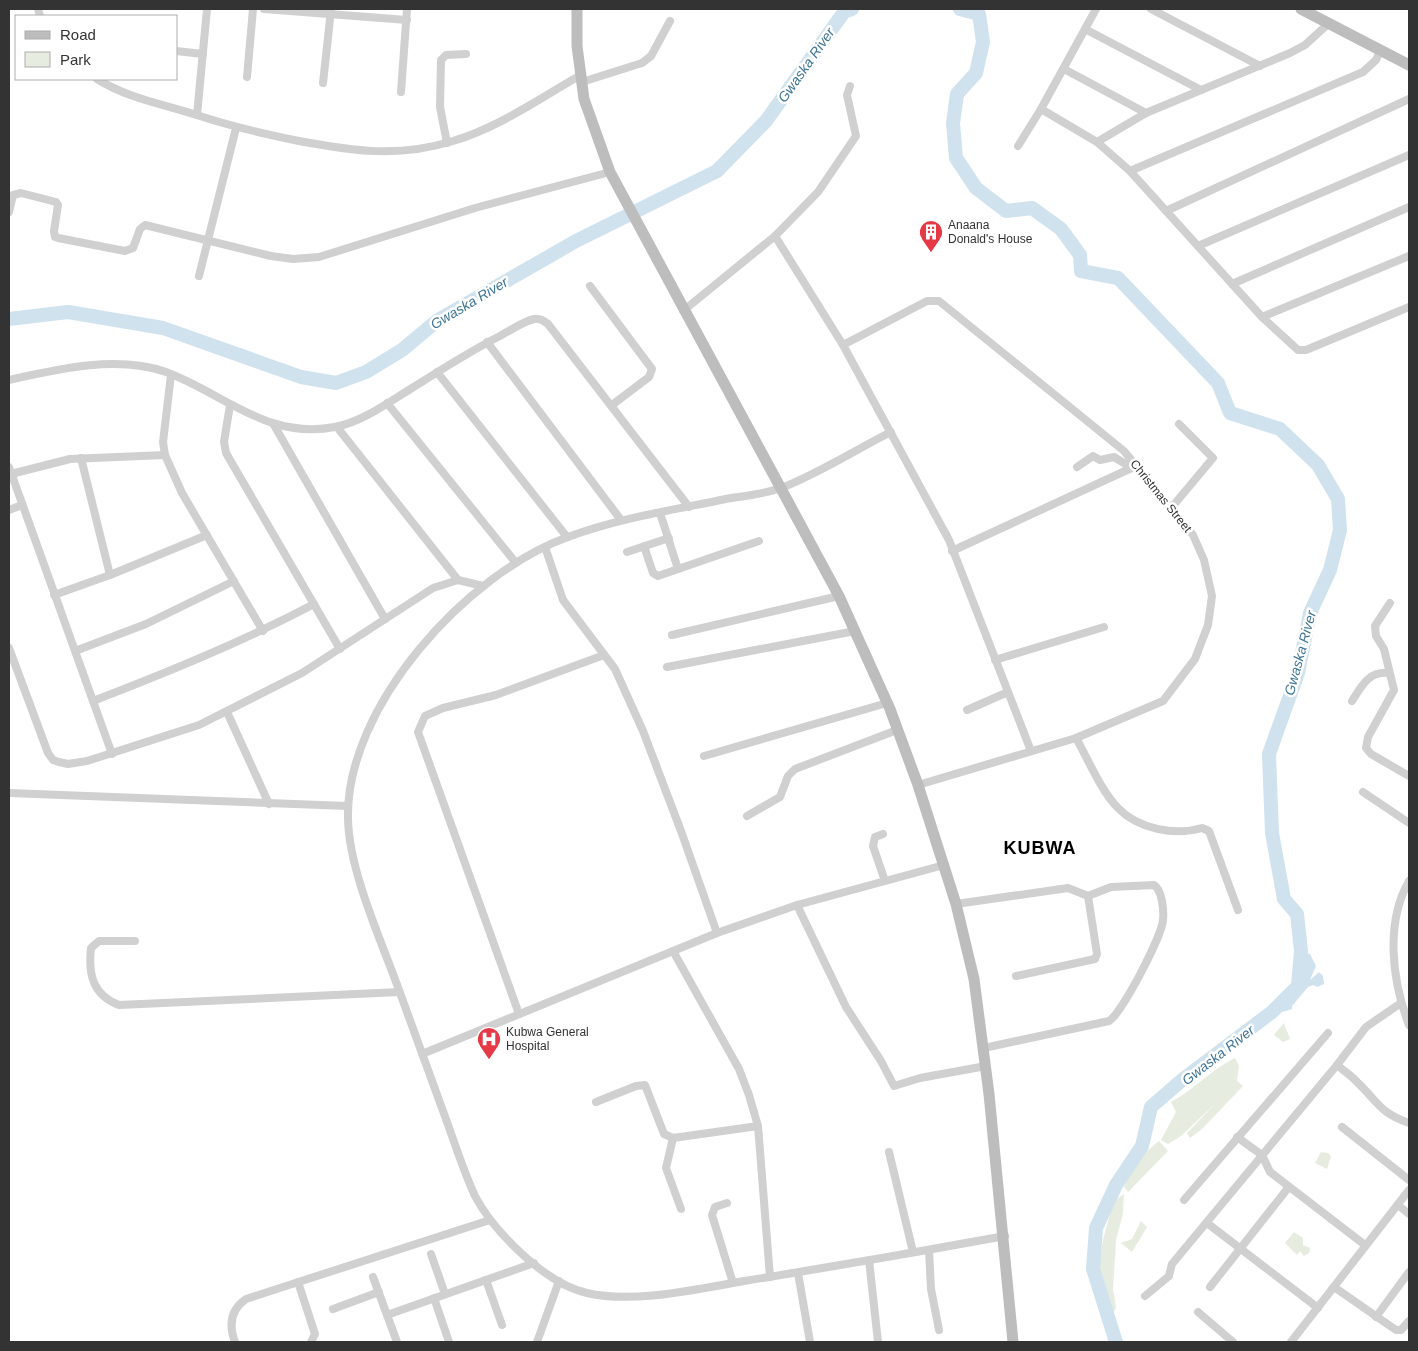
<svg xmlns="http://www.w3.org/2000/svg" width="1418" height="1351" font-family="Arial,sans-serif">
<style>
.green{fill:#e6ecdf}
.water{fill:#cfe2ee}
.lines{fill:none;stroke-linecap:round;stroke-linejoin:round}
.river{stroke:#cfe2ee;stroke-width:14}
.street{stroke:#d0d0d0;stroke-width:8}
.secondary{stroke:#bdbdbd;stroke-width:11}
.labels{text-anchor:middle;stroke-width:5;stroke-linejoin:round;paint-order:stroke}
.poi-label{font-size:12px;fill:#333;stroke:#fff;text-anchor:start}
.street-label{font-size:12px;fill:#333;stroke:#fff}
.water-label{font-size:14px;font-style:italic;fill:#3f7597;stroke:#fff}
.district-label{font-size:18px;font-weight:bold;letter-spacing:1px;fill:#000;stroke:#fff}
</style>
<rect width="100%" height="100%" fill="#fff"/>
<g class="green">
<polygon points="1284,1023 1290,1039 1283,1042 1274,1035"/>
<path d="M1235,1058L1239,1066L1237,1081L1243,1086L1202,1129L1190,1138L1187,1133L1216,1103L1181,1136L1168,1144L1161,1140L1176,1112L1171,1102C1195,1089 1212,1069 1235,1058Z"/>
<path d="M1159,1141L1168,1151L1128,1192L1124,1187C1131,1169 1144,1152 1159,1141Z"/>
<polygon points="1321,1152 1328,1153 1331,1156 1327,1169 1315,1163"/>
<polygon points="1124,1194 1123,1213 1116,1240 1113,1289 1116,1307 1111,1319 1098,1272 1103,1240 1113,1202"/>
<polygon points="1141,1221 1147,1227 1132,1252 1121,1243 1132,1239"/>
<polygon points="1294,1232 1303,1238 1303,1245 1310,1248 1309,1253 1304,1256 1300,1251 1297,1255 1285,1243"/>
</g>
<polygon class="water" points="1303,952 1310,954 1316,966 1310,980 1319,972 1323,976 1324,984 1317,987 1313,985 1308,987 1292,1006 1292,1009 1282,1012 1278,1009 1300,986"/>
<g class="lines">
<g class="river">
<polyline points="960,9 979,14 983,42 976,73 957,94 953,123 956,158 976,188 1006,211 1032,208 1061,229 1080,255 1081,271 1118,278 1218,383 1230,413 1280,429 1318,465 1338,499 1340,530 1330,570 1310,613 1298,673 1269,754 1272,833 1284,899 1297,914 1301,951 1298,986 1272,1012 1182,1080 1151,1107 1142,1146 1116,1185 1096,1228 1093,1269 1116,1342"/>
<polyline points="9,319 68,312 163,328 301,377 336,383 366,372 402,350 438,320 576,241 717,171 766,121 844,12 852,9"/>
</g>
<g class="street">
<polyline points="38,9 40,16"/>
<polyline points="264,9 407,20"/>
<polyline points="1151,9 1260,66"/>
<polyline points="1085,29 1201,90"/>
<polyline points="176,51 203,54"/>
<polyline points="1064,69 1146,113"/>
<polyline points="247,77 253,9"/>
<path d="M97,79C129,99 164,104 200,116C233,127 265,134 299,141C353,151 398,158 453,141C498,128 540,98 581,75"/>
<polyline points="582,82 642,63 651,56 670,21"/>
<polyline points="323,83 331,10"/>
<polyline points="401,92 407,9"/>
<polyline points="1041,109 1097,142 1130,171 1262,317 1298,350 1306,350 1409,307"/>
<polyline points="197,115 207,9"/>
<polyline points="1097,142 1146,113 1290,53 1305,45 1328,24"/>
<polyline points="447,143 440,107 441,60 446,55 466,54"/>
<polyline points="1018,146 1041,109 1096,9"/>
<polyline points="1130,171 1363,72 1376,60 1380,51"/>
<polyline points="1166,211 1409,99"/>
<polyline points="9,212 13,195 21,193 56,202 58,205 54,231 55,237 58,238 125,251 133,248 140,229 145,225 271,256 293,259 319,257 475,208 610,172"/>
<polyline points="775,236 843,345 949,540 1031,751"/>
<polyline points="1198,246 1409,155"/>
<polyline points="199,276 236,128"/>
<polyline points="1232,284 1409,207"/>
<polyline points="590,286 652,369 649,377 612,405"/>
<polyline points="683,311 775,236 818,192 856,136 847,95 850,86"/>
<polyline points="1262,317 1409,256"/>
<polyline points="487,342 621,520"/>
<polyline points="843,345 927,301 939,301 1124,451 1193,535 1204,560 1212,596 1208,625 1195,659 1163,701 1076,738 918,785"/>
<polyline points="437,372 567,537"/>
<polyline points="171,375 163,442 165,455 182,493 263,631"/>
<path d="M9,380C58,369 117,355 166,372C225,394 267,440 335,427C362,422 389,402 412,388C441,370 470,351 500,336C511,330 522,322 534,319C540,318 544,321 548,324L689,507"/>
<polyline points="387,403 516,563"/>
<polyline points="230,405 224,442 226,453 340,649"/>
<polyline points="274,425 385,619"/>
<polyline points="337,427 458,580"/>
<path d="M891,432C857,449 816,475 781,488C764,494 744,496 726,499C673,510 619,518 568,537C467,573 345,707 348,819C349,871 381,940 399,990C415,1035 431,1079 447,1122C456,1147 464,1172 475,1196C494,1232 546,1284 587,1293C634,1304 697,1289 744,1281C831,1267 918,1252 1005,1236"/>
<polyline points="81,458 110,575"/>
<polyline points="9,467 112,754"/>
<polyline points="1077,467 1093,456 1100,460 1114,457 1132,468"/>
<polyline points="11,474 70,459 165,455"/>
<polyline points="1172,507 1213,458 1179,424"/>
<polyline points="9,510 22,505"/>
<polyline points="660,513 678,569"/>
<polyline points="644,546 653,573 658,576 759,541"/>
<polyline points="545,547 563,600 615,669 643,731 681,831 717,933"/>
<polyline points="952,551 1138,465"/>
<polyline points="627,552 669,538"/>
<polyline points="54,595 110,575 207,535"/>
<polyline points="1390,603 1375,626 1376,636 1384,649 1394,690 1368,737 1366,748 1371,754 1409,776"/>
<polyline points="672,635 839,596"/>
<polyline points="9,648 48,753 53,760 59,762 68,764 87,761 199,725 302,673 433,588 458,580 483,586"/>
<polyline points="75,651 146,624 234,581"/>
<polyline points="995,660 1104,627"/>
<polyline points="667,667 855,631"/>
<path d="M93,701C168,672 242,642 314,604"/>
<path d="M1352,701C1362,685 1369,671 1389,673"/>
<polyline points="967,710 1008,692"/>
<polyline points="227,712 269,804"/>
<path d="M1076,738C1088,759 1101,791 1118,808C1138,829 1175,836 1202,828L1209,831L1238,910"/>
<polyline points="704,756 887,703"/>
<polyline points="1363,792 1409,823"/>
<polyline points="9,793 348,806"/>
<polyline points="747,816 780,797 788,776 795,769 897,730"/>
<polyline points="883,834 875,837 873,846 885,881"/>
<path d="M1409,881C1385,923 1392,981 1409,1025"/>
<polyline points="956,904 1068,888 1088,896 1097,954 1095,959 1016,976"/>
<polyline points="797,905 846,1007 881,1061 894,1086 920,1078 986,1066"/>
<path d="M135,941H99L91,948C88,975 93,995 119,1005L399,992"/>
<polyline points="673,951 739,1069 749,1095 758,1126 770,1277"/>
<polyline points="519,1014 418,732 425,716 443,708 496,695 604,655"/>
<path d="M984,1048L1109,1021C1122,1013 1162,936 1163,920C1164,910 1162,890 1154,885L1111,887L1088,896"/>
<polyline points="422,1054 717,933 797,905 944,865"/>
<path d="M1337,1065C1344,1071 1352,1076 1358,1083C1379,1103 1380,1113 1409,1123"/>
<polyline points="596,1102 636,1086 645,1085 664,1134 673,1138 758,1126"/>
<polyline points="1342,1127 1409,1180"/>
<polyline points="1237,1137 1262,1155 1270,1172 1365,1245"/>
<polyline points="673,1138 666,1168 681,1209"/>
<polyline points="889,1152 913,1252"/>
<polyline points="1184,1200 1328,1033"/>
<polyline points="727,1203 715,1207 712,1215 733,1283"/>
<polyline points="1398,1205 1409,1214"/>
<polyline points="1207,1223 1318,1308"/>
<polyline points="929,1250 931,1289 939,1330"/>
<polyline points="431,1254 445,1294"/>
<polyline points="869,1260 878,1342"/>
<polyline points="798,1273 810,1342"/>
<polyline points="373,1277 397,1342"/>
<polyline points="486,1280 502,1325"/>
<polyline points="298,1282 315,1334 311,1342"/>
<polyline points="1210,1287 1288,1188"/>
<polyline points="1334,1287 1396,1330 1401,1330 1409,1321"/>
<polyline points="1145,1296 1169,1276 1172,1264 1337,1065 1366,1027 1401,1003"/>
<polyline points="434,1298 449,1342"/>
<polyline points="333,1309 379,1292"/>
<polyline points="1198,1312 1233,1342"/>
<polyline points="387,1315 534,1263"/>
<polyline points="1376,1317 1409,1272"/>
<path d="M235,1342C229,1326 230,1310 246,1299L490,1220"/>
<polyline points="537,1342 559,1281"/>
<polyline points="1291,1342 1409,1190"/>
</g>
<g class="secondary">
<polyline points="577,9 577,46 584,99 610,172 839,596 890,709 918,785 956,904 974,979 989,1094 1013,1342"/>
<polyline points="1301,9 1409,65"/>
</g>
</g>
<defs>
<g id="building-pin" transform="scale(1.25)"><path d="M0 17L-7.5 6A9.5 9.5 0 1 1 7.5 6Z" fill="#e63946" stroke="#fff"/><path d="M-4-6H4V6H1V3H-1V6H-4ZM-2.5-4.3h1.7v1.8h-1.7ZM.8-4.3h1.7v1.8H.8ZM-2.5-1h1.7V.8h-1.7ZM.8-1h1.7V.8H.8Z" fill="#fff"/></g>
<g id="hospital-pin" transform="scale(1.25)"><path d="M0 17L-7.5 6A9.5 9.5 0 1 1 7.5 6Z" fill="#e63946" stroke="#fff"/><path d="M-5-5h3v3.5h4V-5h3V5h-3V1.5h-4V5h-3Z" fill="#fff"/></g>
</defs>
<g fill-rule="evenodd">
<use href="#building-pin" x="931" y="232"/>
<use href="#hospital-pin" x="489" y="1039"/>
</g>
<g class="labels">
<g class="poi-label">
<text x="948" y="229">Anaana<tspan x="948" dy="14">Donald's House</tspan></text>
<text x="506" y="1036">Kubwa General<tspan x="506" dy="14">Hospital</tspan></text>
</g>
<g class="street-label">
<text transform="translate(1161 496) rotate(51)" y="4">Christmas Street</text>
</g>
<g class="water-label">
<text transform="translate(806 65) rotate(-55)" y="5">Gwaska River</text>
<text transform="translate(469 303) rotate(-31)" y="5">Gwaska River</text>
<text transform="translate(1300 653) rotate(-75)" y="5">Gwaska River</text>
<text transform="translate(1218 1055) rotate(-38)" y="5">Gwaska River</text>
</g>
<g class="district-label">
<text x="1040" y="854">KUBWA</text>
</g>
</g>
<rect width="1418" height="1351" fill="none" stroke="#333333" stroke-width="20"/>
<rect x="15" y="15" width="162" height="65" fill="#ffffff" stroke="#adadad"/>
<rect x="25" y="31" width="25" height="8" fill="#bdbdbd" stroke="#adadad"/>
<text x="60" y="40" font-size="15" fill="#333333">Road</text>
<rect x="25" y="52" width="25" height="15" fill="#e6ecdf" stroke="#adadad"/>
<text x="60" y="65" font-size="15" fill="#333333">Park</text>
</svg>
